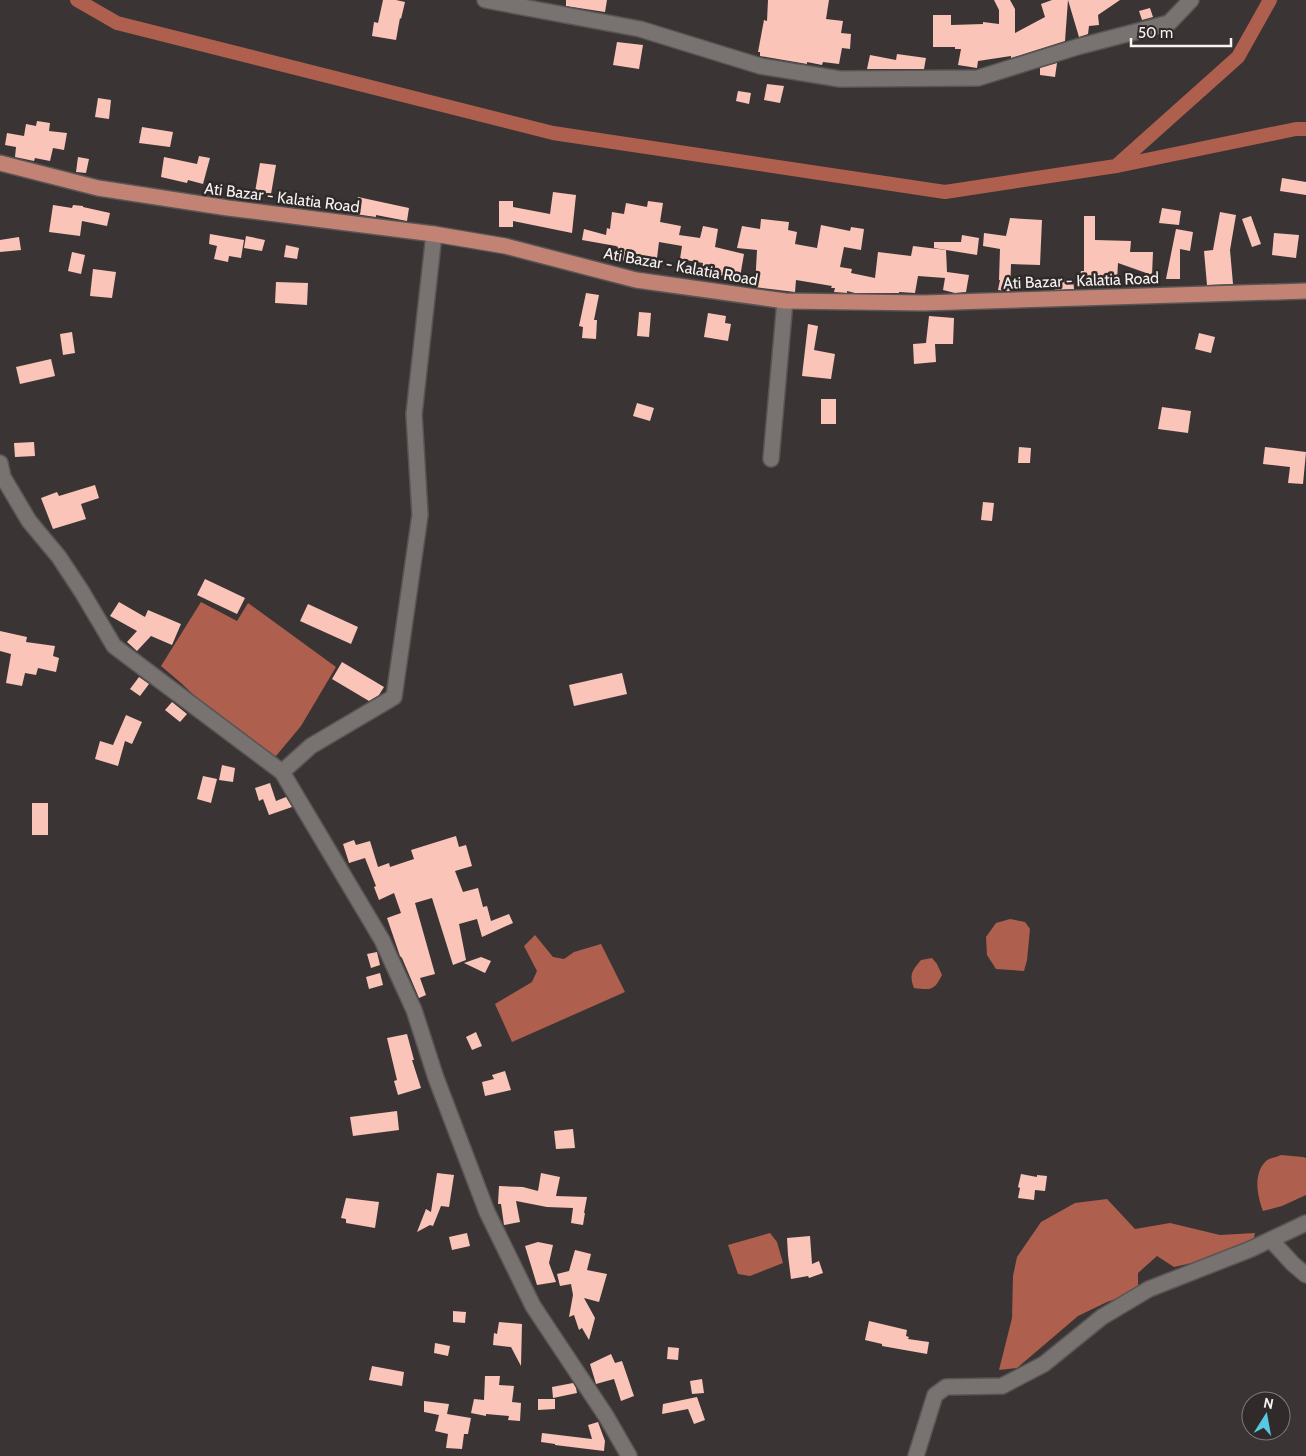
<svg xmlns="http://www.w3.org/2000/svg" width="1306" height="1456" font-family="Cabin,sans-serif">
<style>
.water{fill:#af5f4d}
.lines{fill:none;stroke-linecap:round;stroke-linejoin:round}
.canal{stroke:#af5f4d;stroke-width:14}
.building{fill:#fbc4b8}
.minor-casing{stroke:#585554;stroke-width:18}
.major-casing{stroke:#585554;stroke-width:18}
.minor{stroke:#787371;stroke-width:15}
.major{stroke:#c28375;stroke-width:15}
.labels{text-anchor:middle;stroke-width:5;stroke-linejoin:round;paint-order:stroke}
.street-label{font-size:16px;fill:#f6f3f2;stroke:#302b2a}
</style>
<rect width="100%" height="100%" fill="#3a3534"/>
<g class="water">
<polygon points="201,602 237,621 248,603 336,667 301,726 276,756 253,745 229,728 181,683 161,666"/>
<polygon points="1010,919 1025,922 1030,929 1027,960 1024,971 996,969 987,955 986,937 996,923"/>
<polygon points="535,935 553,957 564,959 574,952 601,944 625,992 512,1042 495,1004 532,982 537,971 524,946"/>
<path d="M932,958L937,964L942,975C934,991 931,990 914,988C909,974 912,971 921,960Z"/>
<path d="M1281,1155L1303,1157L1306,1158V1195L1282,1206L1263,1211C1257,1195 1253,1174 1266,1161C1270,1158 1277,1157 1281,1155Z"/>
<polygon points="1107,1199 1135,1229 1170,1223 1220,1235 1255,1233 1252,1245 1218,1257 1174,1267 1157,1256 1138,1273 1138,1291 1107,1302 1078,1316 1017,1368 999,1370 1012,1318 1013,1276 1017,1257 1041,1222 1075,1203"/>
<polygon points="770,1233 777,1242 783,1263 750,1276 738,1274 728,1245"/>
</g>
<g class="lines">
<g class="canal">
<polyline points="77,0 117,23 553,133 945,192 1116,166 1238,57 1270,0"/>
<polyline points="1117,166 1296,129 1306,129"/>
</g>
</g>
<g class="building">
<polygon points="383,0 396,0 405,2 401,19 400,18 396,40 372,36 374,22 378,23"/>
<polygon points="566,0 607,0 605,12 566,6"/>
<polygon points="768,0 829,0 826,19 843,21 841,33 851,34 850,49 842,48 839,64 823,62 822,65 807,62 807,64 760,56 760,52 758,52 764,20 767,21"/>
<polygon points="994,0 1010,0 1015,9 1015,33 1045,17 1041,4 1052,0 1120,0 1098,15 1099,25 1089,26 1088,34 1079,37 1068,0 1065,41 1011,58 1011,56 978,61 977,68 958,65 961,49 955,49 955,47 933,47 933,15 951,15 951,25 983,24 983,22 999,24 999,10"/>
<polygon points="1150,8 1153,17 1142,20 1139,11"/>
<polygon points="617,42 643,45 639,69 613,65"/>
<polygon points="897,54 926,58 924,69 867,69 870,55 896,60"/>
<polygon points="1057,63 1055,77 1040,75 1040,68"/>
<polygon points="767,84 784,86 780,103 764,100"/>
<polygon points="738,91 751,93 749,104 736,101"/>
<polygon points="98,98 111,100 109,119 95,117"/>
<polygon points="37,121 50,123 49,131 67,133 64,150 53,148 50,161 35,158 34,161 15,157 16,147 5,145 7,133 24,136 26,124 36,126"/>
<polygon points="142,127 173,132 170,147 139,143"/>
<polygon points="199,156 210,158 203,184 188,180 187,183 161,177 164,157 197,164"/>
<polygon points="78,157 89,159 86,173 76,172"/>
<polygon points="260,163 276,165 271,194 255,192"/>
<polygon points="1282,178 1306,182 1306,195 1280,191"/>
<polygon points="553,192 576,195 572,233 513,221 513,227 499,227 499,201 513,201 513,207 550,214"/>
<polygon points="358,197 409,208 407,221 376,215 376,217 355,214"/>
<polygon points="648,201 663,203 660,222 681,226 679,235 700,238 703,226 718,229 715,247 744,254 740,277 716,275 716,272 702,270 703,263 680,259 682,246 659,242 657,258 632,255 631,262 616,259 618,247 616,246 582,240 584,229 606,235 607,228 610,229 612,212 624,214 626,203 647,207"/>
<polygon points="53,205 72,208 73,205 83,206 83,207 110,213 107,226 82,221 80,236 49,232"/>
<polygon points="1162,208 1181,211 1179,225 1159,223"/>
<polygon points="1220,212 1236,215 1230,250 1233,284 1207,285 1204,251 1213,250"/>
<polygon points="1084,216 1095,216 1095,240 1131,241 1130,252 1153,252 1152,275 1118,263 1117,281 1091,281 1090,288 1078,287 1081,271 1084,271"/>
<polygon points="1251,216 1261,244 1252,247 1242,219"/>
<polygon points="1010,218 1042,220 1040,265 1011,264 1010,291 1006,291 998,290 1000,280 999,280 1000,249 983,246 984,233 1006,236"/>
<polygon points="761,219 789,222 788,230 797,232 795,244 817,248 821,225 850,231 851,227 864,229 861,250 844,247 840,267 852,269 851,273 875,278 878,252 911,256 913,246 946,250 947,272 969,275 966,292 955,293 943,290 945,278 918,276 915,293 899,292 899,293 855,293 847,291 847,293 834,292 835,288 831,288 832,286 796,280 795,292 755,287 757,250 737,248 742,226 760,229"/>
<polygon points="1176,229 1193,232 1190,251 1180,249 1180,279 1166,279"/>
<polygon points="1274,233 1299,235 1296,258 1272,255"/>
<polygon points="210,234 244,240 241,258 229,256 228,262 214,259 217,246 209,244"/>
<polygon points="962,235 979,238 977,255 934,248 934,242 961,242"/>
<polygon points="246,236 265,240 262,251 244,248"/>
<polygon points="19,237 21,250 0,252 0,240"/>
<polygon points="286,245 299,248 297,259 284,257"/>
<polygon points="72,252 85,255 81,274 68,271"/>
<polygon points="93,269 116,272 112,298 90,296"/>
<polygon points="1055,279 1073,279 1074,289 1055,290"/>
<polygon points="276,282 308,283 307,305 275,303"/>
<polygon points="586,293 599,295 594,320 597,320 596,339 582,338 583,327 579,326"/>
<polygon points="639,312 651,313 649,337 637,336"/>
<polygon points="708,313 726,316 725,323 731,324 728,341 704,337"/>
<polygon points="929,316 954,318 953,344 935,344 936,362 914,364 913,344 926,343"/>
<polygon points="808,324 818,326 814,350 835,354 831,379 802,376"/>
<polygon points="72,332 75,353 63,355 60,334"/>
<polygon points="1199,333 1215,337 1211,353 1195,349"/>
<polygon points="51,359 55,376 20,384 16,367"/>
<rect x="821" y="399" width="15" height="25"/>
<polygon points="637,403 654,408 650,421 633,416"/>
<polygon points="1162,407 1191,411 1188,433 1158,429"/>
<polygon points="34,442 35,456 15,457 14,443"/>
<polygon points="1019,447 1031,448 1030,463 1018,463"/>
<polygon points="1265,447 1306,452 1303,484 1288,483 1290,467 1263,464"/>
<polygon points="95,485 99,498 81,504 86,519 53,529 41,498 57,492 59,496"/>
<polygon points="983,502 994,503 992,521 981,520"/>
<polygon points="205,579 245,598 237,614 197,595"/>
<polygon points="119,602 145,617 148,610 181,624 172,645 151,636 137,651 127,642 137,631 110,616"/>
<polygon points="308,604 358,627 351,644 300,621"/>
<polygon points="0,631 27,637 26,642 55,646 53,656 59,658 56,672 38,668 36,675 25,673 22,686 6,683 11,654 0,651"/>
<polygon points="342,662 384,687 379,695 369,701 332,679"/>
<polygon points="622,673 627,694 574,706 569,685"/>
<polygon points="139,677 149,684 140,696 130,689"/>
<polygon points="172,702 187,714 180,722 165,710"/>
<polygon points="126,715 142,722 132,744 125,741 118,766 95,759 100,741 113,745"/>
<polygon points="222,765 235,768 233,782 219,780"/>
<polygon points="203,776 217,779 211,803 197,799"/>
<polygon points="270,783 276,801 286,797 292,807 269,815 263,799 259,801 255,788"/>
<rect x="32" y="803" width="16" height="32"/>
<polygon points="456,836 459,847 466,845 472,866 455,871 463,892 478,888 483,907 487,906 491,921 509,914 513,923 482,937 477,919 459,924 466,960 453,965 432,898 415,903 435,974 420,978 426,995 419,998 402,958 400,956 387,918 401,913 394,893 379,900 374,887 376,886 365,858 349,863 343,844 354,840 356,845 370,841 378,867 389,863 390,867 414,859 411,850"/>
<polygon points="377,952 380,965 371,968 367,954"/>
<polygon points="481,957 491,961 485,973 464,963"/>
<polygon points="380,973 383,985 369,989 366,977"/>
<polygon points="476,1032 482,1046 472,1050 466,1037"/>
<polygon points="407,1034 414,1060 412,1060 421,1088 398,1095 394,1081 397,1080 387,1038"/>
<polygon points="505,1071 511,1090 485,1096 482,1082 494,1079 492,1075"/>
<polygon points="397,1111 399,1130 353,1136 350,1117"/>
<polygon points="573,1129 575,1148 556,1149 554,1131"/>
<polygon points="437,1173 454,1175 449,1207 441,1206 433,1226 430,1225 417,1232 426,1209 431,1212"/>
<polygon points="541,1173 560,1177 556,1196 587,1197 584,1213 585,1213 583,1225 571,1223 573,1208 547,1207 516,1201 520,1222 504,1225 501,1204 498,1204 499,1186 523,1187 538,1191"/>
<polygon points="1021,1174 1037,1177 1037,1175 1047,1176 1045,1191 1035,1190 1034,1200 1018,1198 1020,1188 1018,1187"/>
<polygon points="346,1198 379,1202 375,1228 346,1223 346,1219 341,1218"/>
<polygon points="467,1233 470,1246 452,1250 449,1237"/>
<polygon points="810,1236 812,1264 819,1261 823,1273 809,1278 808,1276 791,1279 788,1255 787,1238"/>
<polygon points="538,1242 553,1245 549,1263 556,1282 537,1285 525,1246"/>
<polygon points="575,1250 591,1254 587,1270 607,1274 599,1302 584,1298 595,1318 589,1340 582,1328 579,1330 574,1315 569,1317 573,1295 571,1284 560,1286 557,1274 569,1271"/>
<polygon points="453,1311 466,1312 465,1323 453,1322"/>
<polygon points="869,1321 907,1330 906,1336 909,1337 908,1339 929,1342 927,1354 882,1346 882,1344 865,1340"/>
<polygon points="499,1322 522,1324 521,1366 511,1347 493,1345 494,1333 497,1334"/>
<polygon points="435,1343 450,1346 448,1356 434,1353"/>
<polygon points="668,1347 679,1348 678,1360 667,1359"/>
<polygon points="611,1354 615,1363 622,1361 634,1396 621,1401 614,1379 596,1384 590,1364"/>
<polygon points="372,1366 404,1372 402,1386 369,1380"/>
<polygon points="485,1376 500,1376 499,1385 514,1386 512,1402 521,1403 520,1421 508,1420 509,1416 486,1414 486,1416 471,1413 474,1399 484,1400"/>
<polygon points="702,1379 704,1393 692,1394 690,1381"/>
<polygon points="573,1383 576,1388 577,1393 553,1398 552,1387"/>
<polygon points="697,1397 705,1420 694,1424 688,1409 662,1414 663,1404"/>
<polygon points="538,1399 555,1399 555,1409 538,1410"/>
<polygon points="424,1401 449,1404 447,1414 471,1418 468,1434 464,1434 462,1449 446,1448 448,1434 435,1431 439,1415 424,1412"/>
<polygon points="598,1422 605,1441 604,1451 555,1445 555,1444 541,1442 542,1433 592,1439 588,1425"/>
</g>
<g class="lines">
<g class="minor-casing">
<g id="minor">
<polyline points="485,0 640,29 760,66 840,79 978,78 1077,47 1169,23 1191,0"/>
<polyline points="771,459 785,301"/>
<polyline points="0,463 3,477 29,521 59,557 82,592 114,646 282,772 382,940 414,1010 436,1078 487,1212 533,1306 606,1416 629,1456"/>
<polyline points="282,772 311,746 394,697 420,515 414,414 434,234"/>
<polyline points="1271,1240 1293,1264 1306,1275"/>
<polyline points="916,1456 935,1395 946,1387 1002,1386 1044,1364 1102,1317 1149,1289 1251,1249 1306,1223"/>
</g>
</g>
<g class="major-casing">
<polyline id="major" points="0,163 98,188 228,208 434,234 505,246 636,280 785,301 924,303 1306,291"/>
</g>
<use href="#minor" class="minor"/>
<use href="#major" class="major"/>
</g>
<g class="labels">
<g class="street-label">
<text transform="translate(282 197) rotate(7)" y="6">Ati Bazar - Kalatia Road</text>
<text transform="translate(681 266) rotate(10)" y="6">Ati Bazar - Kalatia Road</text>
<text transform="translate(1081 280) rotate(-2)" y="6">Ati Bazar - Kalatia Road</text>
</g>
</g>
<g transform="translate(1266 1416) rotate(11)"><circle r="24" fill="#302b2a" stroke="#7f7b7a"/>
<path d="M0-4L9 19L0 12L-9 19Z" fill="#56c9e1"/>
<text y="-8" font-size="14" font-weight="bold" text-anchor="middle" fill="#f6f3f2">N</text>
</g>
<path d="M1131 38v8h100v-8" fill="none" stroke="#f6f3f2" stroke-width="2.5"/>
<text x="1138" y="38" font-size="15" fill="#f6f3f2" stroke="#302b2a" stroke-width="4" paint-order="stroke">50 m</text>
</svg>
